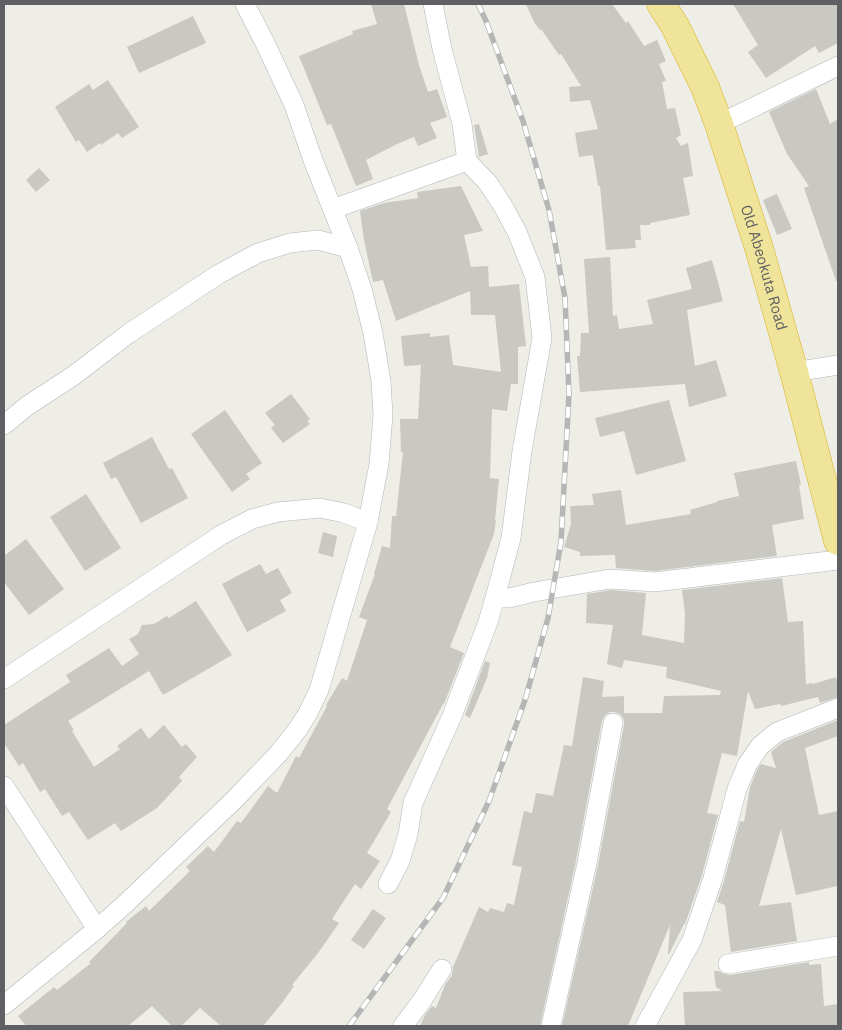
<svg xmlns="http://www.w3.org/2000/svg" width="842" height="1030" font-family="'IBM Plex Sans',sans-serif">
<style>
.building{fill:#c9c8c2}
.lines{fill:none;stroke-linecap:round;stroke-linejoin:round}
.minor-casing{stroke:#b3b5b9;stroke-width:20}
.highway-casing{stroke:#d7b21d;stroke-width:29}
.minor{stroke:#fff;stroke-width:19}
.highway{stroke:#f0e49b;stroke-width:28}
.rail-casing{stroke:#b5b6b6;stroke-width:5.5}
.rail{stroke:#fff;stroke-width:4;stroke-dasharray:11;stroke-linecap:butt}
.labels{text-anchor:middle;stroke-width:5;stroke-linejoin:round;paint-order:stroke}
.street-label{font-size:15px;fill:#5e6064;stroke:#fff}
</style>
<rect width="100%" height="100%" fill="#eeede6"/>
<g class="building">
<polygon points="371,4 404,4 419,65 428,92 437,89 447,117 430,123 437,138 418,146 414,137 397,144 366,160 373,179 356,186 331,124 327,125 299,56 353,34 352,31 377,24"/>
<polygon points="526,4 612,4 626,23 628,21 644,46 657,40 666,61 659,64 666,81 662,82 667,109 675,108 681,135 676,138 681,146 688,143 693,176 683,178 690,215 650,223 650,225 640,225 641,240 635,240 636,248 606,250 600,186 598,186 593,155 579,157 575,133 598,129 590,100 570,102 569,87 581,86 561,54 559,55 541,29 540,30 534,22"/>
<polygon points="733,4 838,4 838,43 819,53 815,46 766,78 748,52 758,45"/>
<polygon points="193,16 206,43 139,73 127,47"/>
<polygon points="108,80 139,127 122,138 118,133 101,145 100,143 87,152 79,140 76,142 55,107 89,84 93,90"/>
<polygon points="816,89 830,124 838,119 838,281 836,281 804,188 809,186 787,154 769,112"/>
<polygon points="479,124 488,154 479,157 474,125"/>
<polygon points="39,168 50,180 36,192 26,180"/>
<polygon points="461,186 483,231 464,235 471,267 488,266 489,287 519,284 526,346 518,347 518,384 511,384 507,411 492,409 490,478 499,479 495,520 496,521 494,534 450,647 464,653 444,704 443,704 387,809 391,812 367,853 380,861 361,889 355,884 332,919 339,923 318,953 292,985 294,986 282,1003 263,1026 221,1026 200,1008 181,1026 172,1026 152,1006 128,1026 26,1026 18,1016 54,987 57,990 91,963 89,962 127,923 126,922 146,906 149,911 190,871 186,867 208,846 214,852 237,821 241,823 268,786 277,793 296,756 299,758 327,706 326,705 342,678 347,681 367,620 359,617 375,574 374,574 382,546 390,548 392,516 396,516 403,452 401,452 400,419 418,419 421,365 404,366 401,336 430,333 430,337 449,335 453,365 501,372 495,315 471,315 470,291 396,321 383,280 373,282 364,240 360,211 384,203 418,198 417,192"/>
<polygon points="777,194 792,229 777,235 763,200"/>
<polygon points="610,257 613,316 617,315 619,329 653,324 647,300 692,289 686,268 712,260 723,301 687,310 695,366 716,360 727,396 689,407 685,384 580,392 577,356 580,356 581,333 589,333 584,259"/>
<polygon points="291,394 310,419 307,421 310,424 283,443 271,428 275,425 265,413"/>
<polygon points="669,400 686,461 636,475 624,431 600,437 595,418"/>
<polygon points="225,410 262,463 246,474 250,479 232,492 191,434"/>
<polygon points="152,437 169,469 172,468 188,498 141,523 116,477 111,479 103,463"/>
<polygon points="796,461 801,485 799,485 804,519 772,525 777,556 655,571 616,568 615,555 580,556 580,552 564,547 571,524 570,506 594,505 592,494 621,490 626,525 691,514 690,510 717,502 717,501 739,496 734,473"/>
<polygon points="86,494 121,548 85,571 50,517"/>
<polygon points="323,532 337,536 333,557 318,553"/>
<polygon points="26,539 64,589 29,615 4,582 4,556"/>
<polygon points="260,564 266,574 278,568 292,593 280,600 286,611 247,632 222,584"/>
<polygon points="782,578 788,622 803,621 806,684 812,683 813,684 836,677 838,686 838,697 820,703 818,697 781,706 780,704 755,709 748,691 737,756 722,753 707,813 718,815 702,875 685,924 684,924 669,954 668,954 670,925 628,1026 562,1026 598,865 624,725 624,720 621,715 615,712 610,712 605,715 602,721 576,861 540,1026 420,1026 425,1015 432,1006 436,1008 445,985 452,975 453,967 479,907 488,912 490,908 504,912 507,903 514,905 522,867 512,865 524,811 532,813 536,793 553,796 564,745 572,746 583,677 604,681 602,697 624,696 624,713 662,713 664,696 720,695 721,691 666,678 667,667 624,660 622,668 607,664 613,625 586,623 587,594 611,590 646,593 642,635 684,643 685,614 682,590"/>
<polygon points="196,601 232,655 163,695 149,671 68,721 74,730 72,731 94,767 120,749 117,746 141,728 149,739 164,725 182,747 186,744 197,757 179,777 182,781 157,808 121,831 115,823 88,840 69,812 62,816 45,789 40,792 23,763 19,766 4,743 4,725 70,682 66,675 109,648 122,666 139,654 129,639 138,634 142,625 154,624 167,616 169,618"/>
<polygon points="485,661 490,663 487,678 470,718 465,715"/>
<polygon points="838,720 838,736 805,748 819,815 838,811 838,886 796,895 781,829 759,906 791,902 797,941 731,952 725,905 717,902 724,881 740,821 744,822 750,787 757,770 761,764 776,768 771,752 783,742"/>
<polygon points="373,909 386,918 364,949 351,940"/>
<polygon points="809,962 809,965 821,964 824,1006 838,1004 838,1025 820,1026 685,1026 683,992 722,991 716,987 714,971 719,971 724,974 730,975"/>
</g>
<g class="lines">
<g class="minor-casing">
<g id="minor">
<polyline points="719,124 838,66"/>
<polyline points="333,209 467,161"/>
<polyline points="794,372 838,365"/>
<polyline points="4,425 27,406 73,376 128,334 219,274 258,253 290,243 318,240 348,248"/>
<polyline points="495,598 509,598 534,592 610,579 655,582 838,560"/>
<polyline points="4,679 221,535 252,519 278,512 320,508 344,513 368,522"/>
<polyline points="4,786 97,929"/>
<polyline points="388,884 400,861 408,834 413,803 452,716 488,622 495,598 511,538 522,451 542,338 535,277 517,232 503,206 488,183 467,161 462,124 442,49 433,4"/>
<polyline points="728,964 838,946"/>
<polyline points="4,1005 97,929 124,905 233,801 279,753 298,729 308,713 319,690 368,522 379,464 383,415 381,381 373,333 362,289 348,248 313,160 294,105 266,45 245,4"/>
<polyline points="403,1026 421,1002 442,969"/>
<polyline points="551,1026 587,863 613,723"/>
<polyline points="645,1026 692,940 713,878 737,789 747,765 760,746 777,732 838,708"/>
</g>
</g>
<g class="highway-casing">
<g id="highway">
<path id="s1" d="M661,4L675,26L705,87L719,124L759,248L794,372L838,541"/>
</g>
</g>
<use href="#minor" class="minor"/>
<use href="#highway" class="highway"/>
<g class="rail-casing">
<polyline id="rail" points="349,1026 443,898 489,801 525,700 548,618 561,542 569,394 565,298 549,210 523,121 486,21 478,4"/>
</g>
<use href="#rail" class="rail"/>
</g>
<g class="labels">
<g class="street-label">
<text dy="5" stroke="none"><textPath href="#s1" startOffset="284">Old Abeokuta Road</textPath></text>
</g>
</g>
<rect width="842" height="1030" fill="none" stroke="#5e6064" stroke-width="10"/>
</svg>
